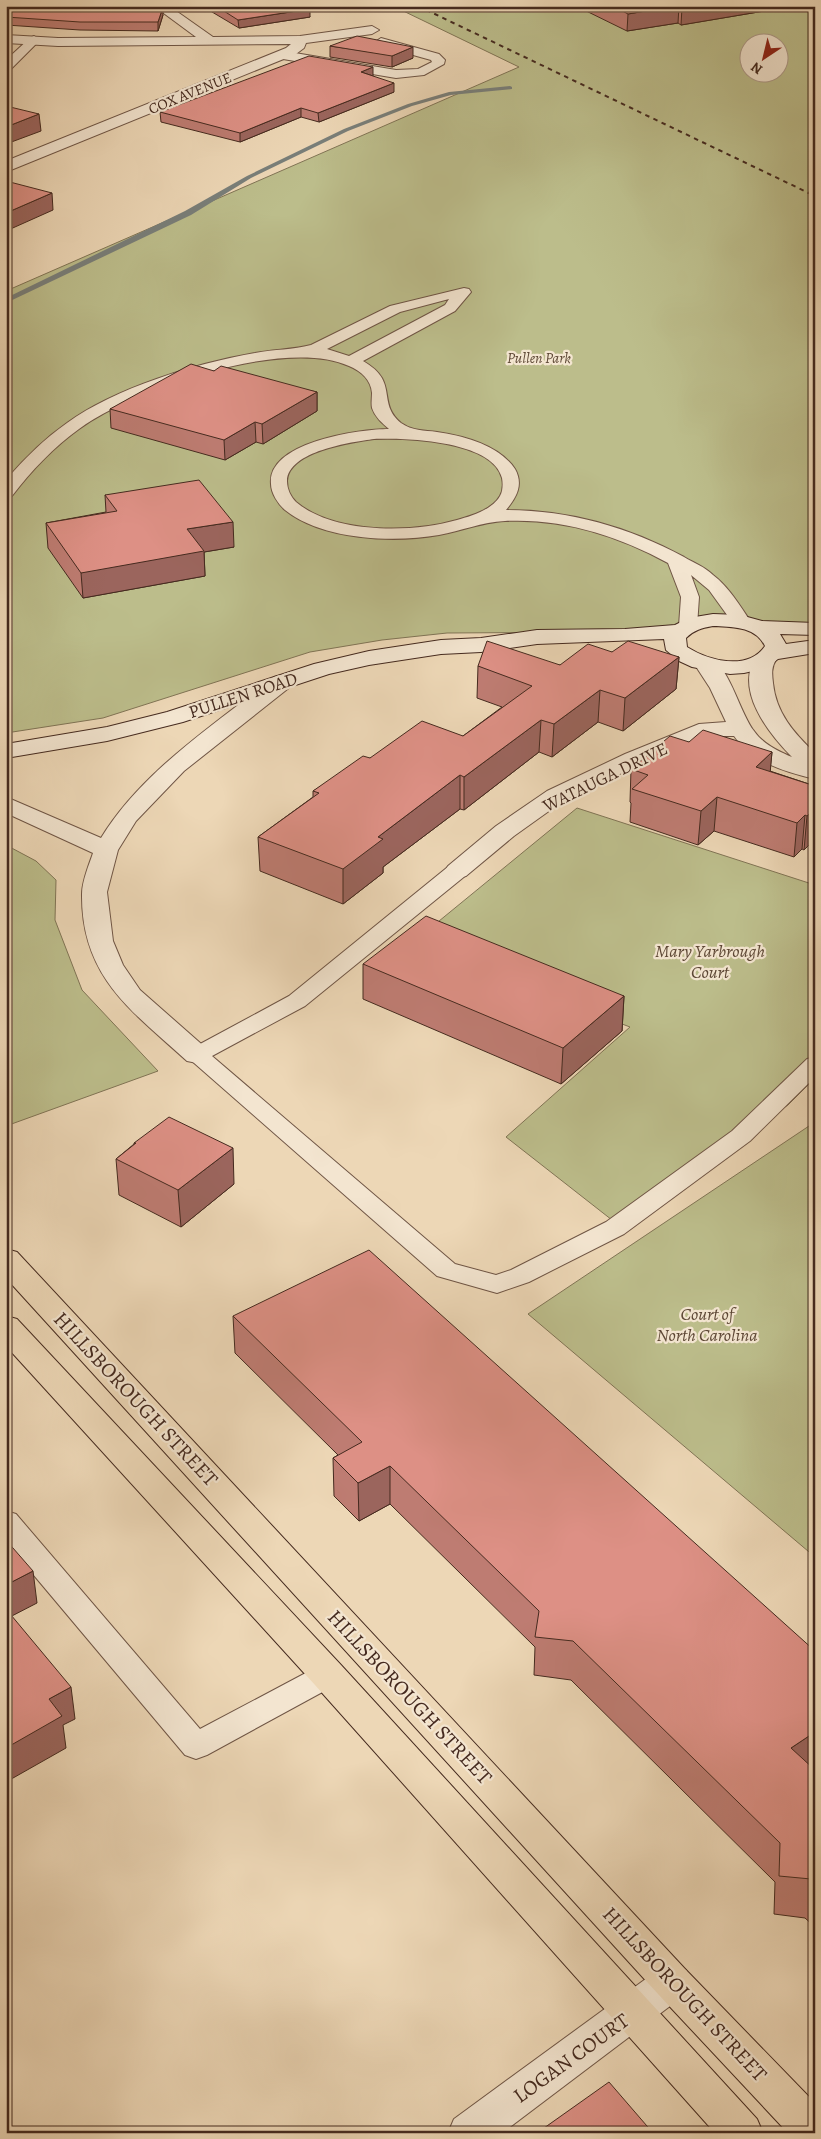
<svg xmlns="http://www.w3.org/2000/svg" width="821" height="2139" font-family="Alegreya,serif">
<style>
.green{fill:#bcbd8b;stroke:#807455;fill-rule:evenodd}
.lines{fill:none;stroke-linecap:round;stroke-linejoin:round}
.stream{fill:#797f7a;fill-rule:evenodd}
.service-casing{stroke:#6f5545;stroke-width:2}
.minor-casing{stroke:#6f5545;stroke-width:2}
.secondary-casing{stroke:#452a1f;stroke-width:2}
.primary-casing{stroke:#452a1f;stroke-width:2}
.service{fill:#f3e5d0;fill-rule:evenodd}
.minor{fill:#f3e5d0;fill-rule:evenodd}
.secondary{fill:#f3e5d0;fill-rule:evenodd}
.primary{fill:#edd7b6;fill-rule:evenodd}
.rail{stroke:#452a1f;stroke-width:2;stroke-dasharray:4.5 4.5;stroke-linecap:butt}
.wall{fill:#be7c72;stroke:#452a1f}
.shaded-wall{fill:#9b655d;stroke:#452a1f}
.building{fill:#dd9085;stroke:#452a1f}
.labels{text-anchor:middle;stroke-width:4.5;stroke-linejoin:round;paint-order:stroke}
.far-street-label{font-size:15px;fill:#452a1f;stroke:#f3e5d0}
.far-park-label{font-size:15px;font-style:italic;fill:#5d4735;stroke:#f3e5d0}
.street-label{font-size:18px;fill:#452a1f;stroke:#f3e5d0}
.park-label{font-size:18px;font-style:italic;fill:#5d4735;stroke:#f3e5d0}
.near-street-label{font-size:21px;fill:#452a1f;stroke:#f3e5d0}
</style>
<rect width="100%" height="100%" fill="#edd7b6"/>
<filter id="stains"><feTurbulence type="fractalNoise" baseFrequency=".004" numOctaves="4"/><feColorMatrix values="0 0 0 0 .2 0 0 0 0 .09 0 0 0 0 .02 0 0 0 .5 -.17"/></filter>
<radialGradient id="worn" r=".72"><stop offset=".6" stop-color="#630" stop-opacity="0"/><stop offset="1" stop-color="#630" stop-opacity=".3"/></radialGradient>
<g class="green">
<path d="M393,6H815V624L796,626L767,621L612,632L447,633L382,640L310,652L103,718L6,733V291L519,67ZM748,42H778V72H748Z"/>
<polygon points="577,808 815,885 815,1078 788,1105 612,1220 506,1137 630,1027 411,944"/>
<polygon points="6,845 36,861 56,880 55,920 82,990 158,1071 6,1126"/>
<polygon points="815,1122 815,1557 528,1314"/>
</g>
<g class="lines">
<polygon class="stream" points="510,86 512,87 512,89 451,95 412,106 348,131 251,178 191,215 6,303 6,298 185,211 247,176 344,129 408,104 449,92"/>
<g class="service-casing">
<g id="service">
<polygon points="34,36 40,40 10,70 6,71 6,60 30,38"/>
<polygon points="381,38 439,54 445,60 444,64 424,75 396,78 283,59 277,55 283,51 396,70 418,69 432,62 431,60 377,45 375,42"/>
<path d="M464,288L469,289L471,292L455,311L363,361C400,382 376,402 401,423C412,431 424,430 437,432C464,436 499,445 515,469C524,485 516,498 506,510C568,510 629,527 684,557C694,563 705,567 713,575C729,587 740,606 751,622L749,626L742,628L735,626L709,590L691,575L699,597L697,626L695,630L688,632L681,630L679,626L681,597L668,563C619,536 562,518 505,521C482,522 461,531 439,535C393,543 322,540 285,510C278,504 271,493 271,484C267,442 360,429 389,429C382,423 375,417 372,408C371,403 372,398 372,393C371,380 361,371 349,366C284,337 134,389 79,429C54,447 31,471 12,496L6,497V480C24,459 44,439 67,423C115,388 197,363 255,353C274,349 293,350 311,345L390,306ZM449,299L445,305L349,356L327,349L400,312ZM374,439C404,438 492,440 502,478C503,483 503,491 500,496C492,510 471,516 457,520C412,533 334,534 296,502C291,497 287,489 287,481C288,451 352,442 374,439Z"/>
<polygon points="457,865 465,866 468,871 465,876 305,1006 212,1056 455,1264 496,1275 511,1270 606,1222 732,1131 807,1059 815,1057 815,1077 750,1141 624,1234 529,1282 497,1293 437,1276 185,1055 189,1050 289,996 449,866"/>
<polygon points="6,1511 16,1514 200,1729 317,1667 328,1663 339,1667 343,1675 339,1683 207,1755 196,1759 185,1755 6,1542"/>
</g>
</g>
<g class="minor-casing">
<g id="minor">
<polygon points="154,6 169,6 213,37 300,36 372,26 379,30 372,34 306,43 304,48 296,54 6,172 6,161 286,48 291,44 58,46 6,43 6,35 58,38 196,37"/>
<path d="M765,653L773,655L776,660C771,667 772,675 773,683C776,713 794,733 815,753V779C785,772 752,762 734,736H710L641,764L563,801L514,836L466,876L457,878L448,876L445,871L448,866L496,826L547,791L625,754L699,724L726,722L710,688L695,665L698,660C703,659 708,657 713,660C730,670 741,715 754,731C763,744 778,751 792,757C769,734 733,689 757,655Z"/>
<path d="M282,675L290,677L293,682L290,687L184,771L136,821L118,850L107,892L113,941L123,965L140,990L207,1049L211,1055L207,1061L197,1063L187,1061C132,1011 81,977 82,894C82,881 89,865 93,853L6,813V797L101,838C142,771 213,726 274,677Z"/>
<polygon points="672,1965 686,1970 692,1982 686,1994 502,2133 448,2133 454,2119 658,1970"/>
</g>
</g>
<g class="secondary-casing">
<path id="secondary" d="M713,614L740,615L762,621L815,623V635L780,634L786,644L815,640V653L778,659L766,668L744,673L730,674L692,667L679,661L666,650L664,639L537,644L481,652L441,654L369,665L329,674L183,722L107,741L6,758V744L107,727L167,712L314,664L369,651L441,640L481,638L537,630L625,629L675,625L689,618ZM713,626C732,627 755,626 765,646C748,671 709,661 687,647L686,638C694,630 702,628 713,626Z"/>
</g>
<g class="primary-casing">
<g id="primary">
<polygon points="6,1249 17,1252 686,1970 815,2103 815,2133 788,2133 658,1994 6,1278"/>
<polygon points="6,1316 17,1319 341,1665 757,2119 763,2133 715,2133 315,1685 6,1346"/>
</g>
</g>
<use href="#service" class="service"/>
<use href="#minor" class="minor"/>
<use href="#secondary" class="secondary"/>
<use href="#primary" class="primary"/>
<polyline class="rail" points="418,6 815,196"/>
</g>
<g class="wall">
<polygon points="6,6 163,15 158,31 80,30 6,25"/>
<polygon points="202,6 306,6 310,17 239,28"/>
<polygon points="576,6 794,6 681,25 678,23 627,31"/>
<polygon points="330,46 413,58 392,67 330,57"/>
<polygon points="373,76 394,92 319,122 301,117 240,142 161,122 160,112"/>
<polygon points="214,371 317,392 317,411 263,444 256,442 225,460 111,428 110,409"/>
<polygon points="105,495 234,547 204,552 205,576 83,598 48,548 46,523 106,512"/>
<polygon points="612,652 679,657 676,689 623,731 598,722 552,757 539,752 464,810 460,809 383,867 383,873 343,904 260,871 258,837 313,797 313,791 370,758 463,736 502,707 477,698 478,666 560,665"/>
<polygon points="689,742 772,752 770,771 815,786 815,839 804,850 802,849 794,857 714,831 698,845 630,822 631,803 630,802 631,769"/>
<polygon points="363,964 624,996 622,1031 561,1084 363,999"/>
<polygon points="134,1143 234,1184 181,1227 119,1195 116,1159 134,1144"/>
<polygon points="233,1316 815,1770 815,1927 805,1918 774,1914 775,1882 571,1680 534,1675 535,1647 390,1504 359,1521 334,1496 333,1458 338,1455 235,1353"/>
</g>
<g class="shaded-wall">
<polygon points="675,6 679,6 678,23 627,31 628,14"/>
<polygon points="688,6 794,6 681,25 682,7"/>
<polygon points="163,7 163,15 158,31 158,22"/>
<polygon points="310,9 310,17 239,28 238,20"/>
<polygon points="413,47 413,58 392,67 392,56"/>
<polygon points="373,67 373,76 361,72"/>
<polygon points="394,83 394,92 319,122 318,113"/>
<polygon points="301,108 301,117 240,142 240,133"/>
<polygon points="39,114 41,131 6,144 6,127"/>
<polygon points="52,193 53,210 6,231 6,213"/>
<polygon points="317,392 317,411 263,444 262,424"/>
<polygon points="255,422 256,442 225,460 224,440"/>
<polygon points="233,522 234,547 204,552 205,576 83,598 81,573 187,529"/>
<polygon points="679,657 676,689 623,731 625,698"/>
<polygon points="600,690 598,722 552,757 554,724"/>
<polygon points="541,720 539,752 464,810 464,777"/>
<polygon points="772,752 769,785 756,767"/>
<polygon points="460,775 460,809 383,867 383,873 343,904 343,869 378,837"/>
<polygon points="717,797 714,831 698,845 701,811"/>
<polygon points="815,809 815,839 804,850 807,816"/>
<polygon points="805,815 802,849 794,857 797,823"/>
<polygon points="624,996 622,1031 561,1084 563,1048"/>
<polygon points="233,1148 234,1184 181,1227 178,1190"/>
<polygon points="390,1466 390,1504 359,1521 358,1483"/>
<polygon points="33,1571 37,1603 6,1619 6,1585"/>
<polygon points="71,1687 75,1719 63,1725 66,1748 6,1782 6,1748 49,1699"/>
<polygon points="815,1732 815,1767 786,1786 791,1748"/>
</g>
<g class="building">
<polygon points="6,6 162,6 163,7 158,22 80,22 6,17"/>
<polygon points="216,6 306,6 310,9 238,20"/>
<polygon points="613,6 675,6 628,14"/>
<polygon points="357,36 413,47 392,56 330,46"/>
<polygon points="309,56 373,67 361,72 394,83 318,113 301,108 240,133 160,112"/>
<polygon points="6,106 39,114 6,127"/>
<polygon points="6,181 52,193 6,213"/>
<polygon points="191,364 214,371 221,366 317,392 262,424 255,422 224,440 110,409"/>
<polygon points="199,480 233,522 187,529 204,551 81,573 46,523 117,511 105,495"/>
<polygon points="487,641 560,665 588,644 612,652 628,641 679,657 625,698 600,690 554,724 541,720 464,777 460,775 378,837 383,839 343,869 258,837 319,793 313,791 363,756 370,758 422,721 463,736 532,686 478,666"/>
<polygon points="703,730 772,752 756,767 815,786 815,809 807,816 805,815 797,823 717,797 701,811 632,789 648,775 631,769 670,736 689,742"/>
<polygon points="426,916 624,996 563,1048 363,964"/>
<polygon points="169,1117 233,1148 178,1190 116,1159 136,1143 134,1143"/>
<polygon points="369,1250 815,1651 815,1732 791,1748 815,1770 815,1883 811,1879 779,1876 780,1843 573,1641 535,1637 539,1611 390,1466 358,1483 333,1458 362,1442 233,1316"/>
<polygon points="6,1540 33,1571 6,1585"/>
<polygon points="6,1609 71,1687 49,1699 62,1716 6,1748"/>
<polygon points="609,2082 653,2133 537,2133"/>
</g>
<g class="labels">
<g class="far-street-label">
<text transform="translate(190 93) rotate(-22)" y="5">COX AVENUE</text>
</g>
<g class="far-park-label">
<text x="539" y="363">Pullen Park</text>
</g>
<g class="street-label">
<text transform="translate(243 695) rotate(-18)" y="6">PULLEN ROAD</text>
<text transform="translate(605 777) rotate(-26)" y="6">WATAUGA DRIVE</text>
</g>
<g class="park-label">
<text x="710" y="957">Mary Yarbrough<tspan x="710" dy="21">Court</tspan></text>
<text x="707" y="1320">Court of<tspan x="707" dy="21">North Carolina</tspan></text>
</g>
<g class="near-street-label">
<text transform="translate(136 1399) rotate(47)" y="7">HILLSBOROUGH STREET</text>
<text transform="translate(410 1697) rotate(47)" y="7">HILLSBOROUGH STREET</text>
<text transform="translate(685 1994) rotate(47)" y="7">HILLSBOROUGH STREET</text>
<text transform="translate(571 2058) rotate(-36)" y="7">LOGAN COURT</text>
</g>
</g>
<rect width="821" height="2139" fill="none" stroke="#edd7b6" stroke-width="25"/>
<rect x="8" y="8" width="806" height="2124" fill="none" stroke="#452a1f" stroke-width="2.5"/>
<rect x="12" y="12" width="796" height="2114" fill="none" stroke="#452a1f"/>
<g transform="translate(764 58) rotate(215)"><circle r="24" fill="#f3e5d0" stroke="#ad9a89"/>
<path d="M0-4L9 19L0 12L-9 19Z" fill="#8f2418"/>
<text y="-8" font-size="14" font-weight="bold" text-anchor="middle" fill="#452a1f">N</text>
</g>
<rect width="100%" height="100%" filter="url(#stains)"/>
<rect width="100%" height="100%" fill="url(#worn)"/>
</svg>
